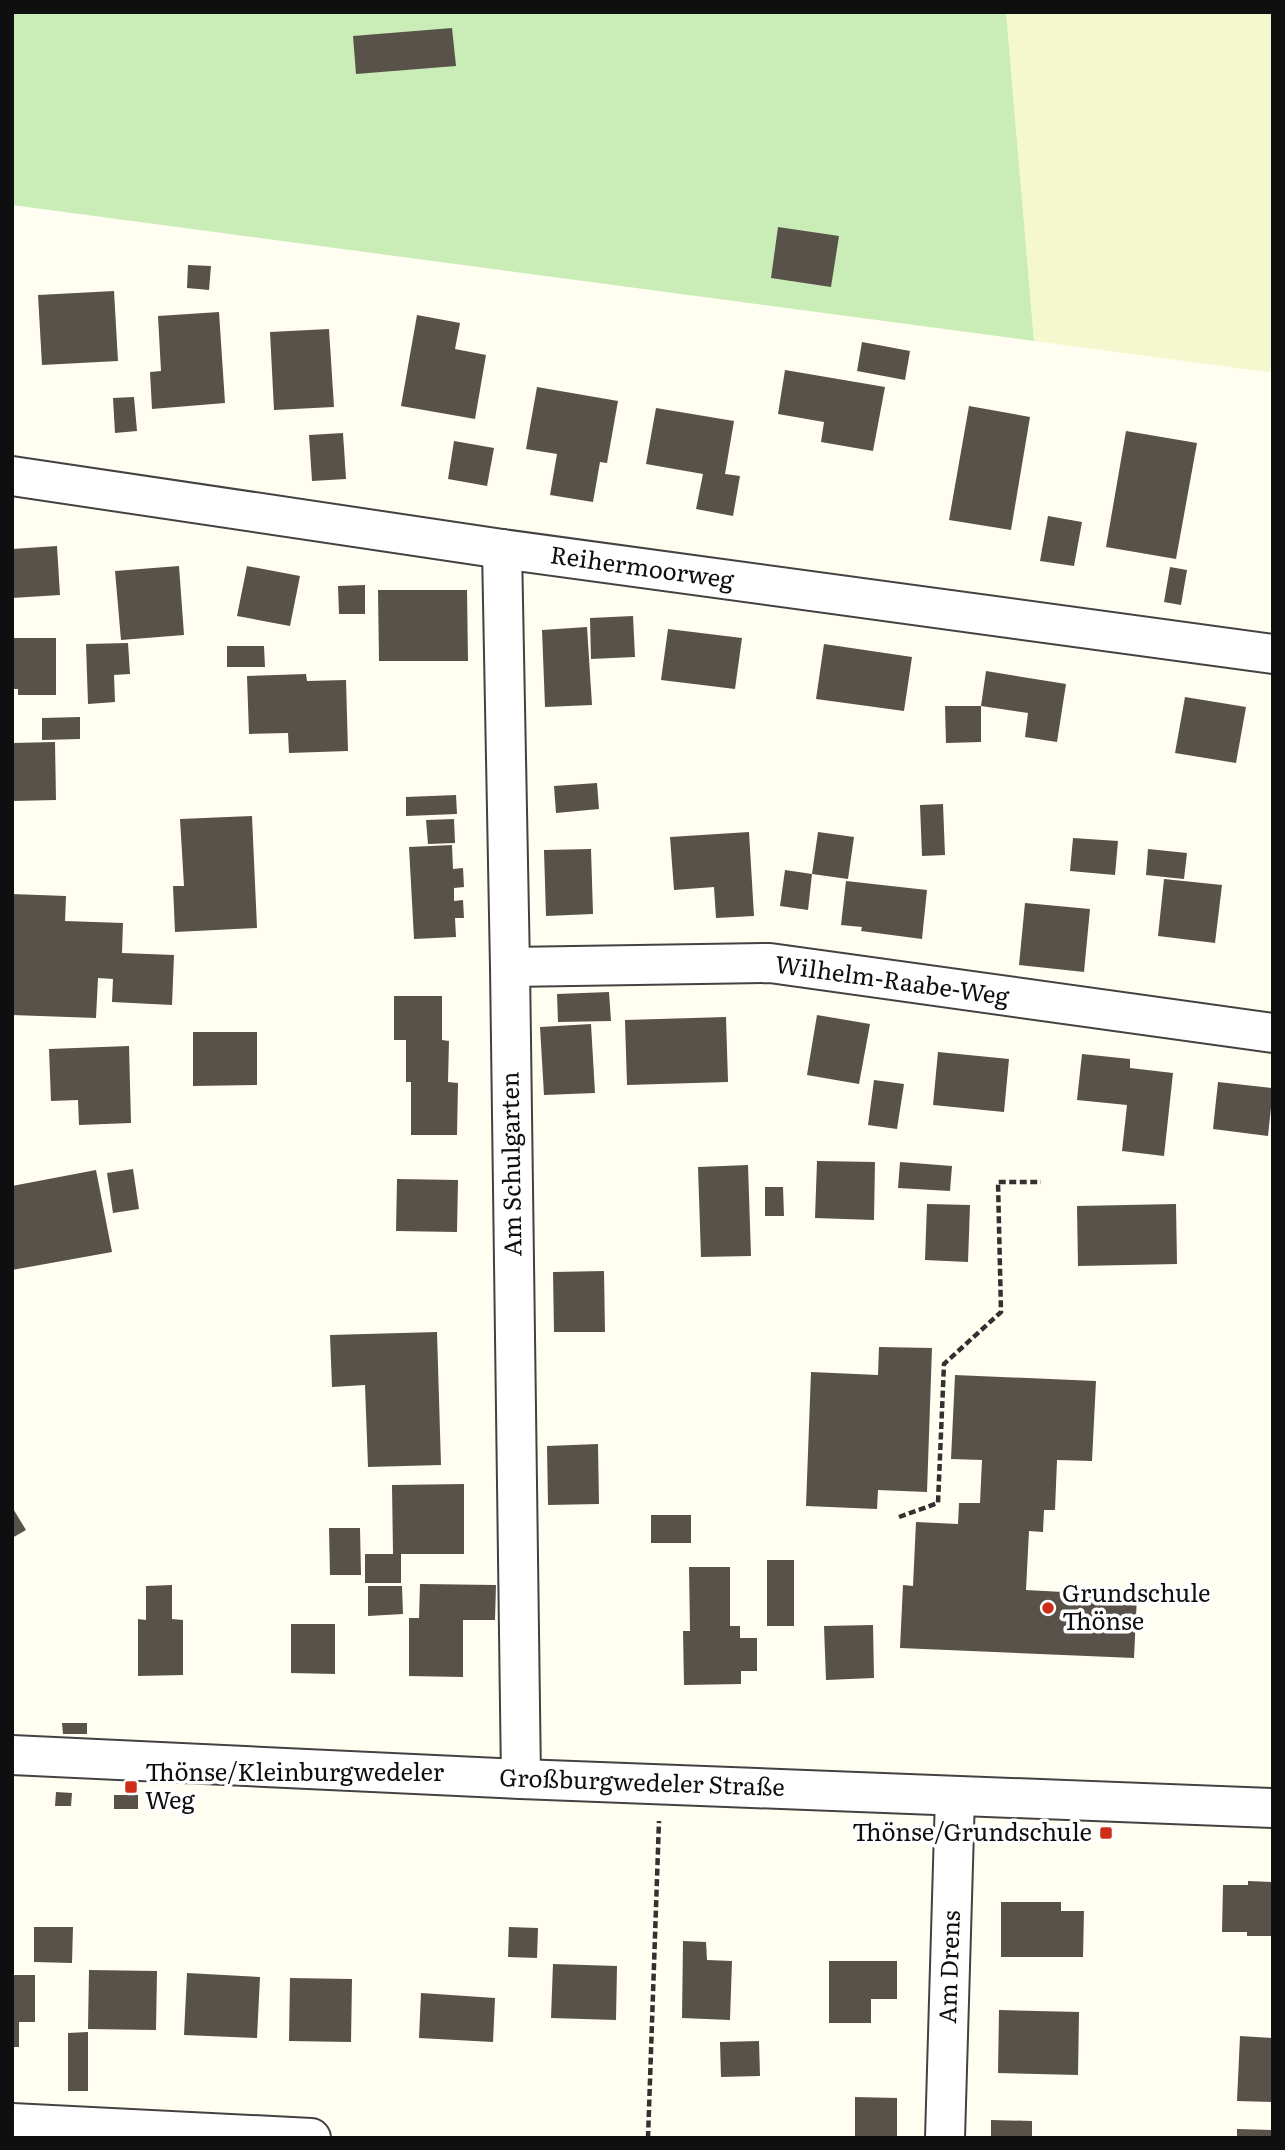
<svg xmlns="http://www.w3.org/2000/svg" width="1285" height="2150" font-family="Literata,serif">
<style>
.farmland{fill:#f5f8ce}
.green{fill:#caedb7}
.building{fill:#59524a}
.lines{fill:none;stroke-linecap:round;stroke-linejoin:round}
.minor-casing{stroke:#424242;stroke-width:42}
.path{stroke:#313131;stroke-width:4.5;stroke-dasharray:7 3.5;stroke-linecap:butt}
.minor{stroke:#fff;stroke-width:38}
.poi-dot{fill:#cc2e1a;stroke:#fff;stroke-width:2.5}
.labels{text-anchor:middle;stroke-width:7;stroke-linejoin:round;paint-order:stroke}
.street-label{font-size:24px;fill:#0f0f0f;stroke:#fff}
.poi-label{font-size:24px;fill:#0f0f0f;stroke:#fff;text-anchor:start}
</style>
<rect width="100%" height="100%" fill="#fffef1"/>
<polygon class="farmland" points="1006,12 1273,12 1273,373 1034,341"/>
<polygon class="green" points="12,12 1006,12 1034,341 12,205"/>
<g class="building">
<polygon points="452,28 456,66 356,74 353,36"/>
<polygon points="778,227 839,236 831,287 771,278"/>
<polygon points="188,265 211,266 209,290 187,288"/>
<polygon points="114,291 118,361 42,365 38,295"/>
<polygon points="219,312 225,403 152,409 150,372 161,371 158,316"/>
<polygon points="417,315 460,323 455,349 486,355 475,419 401,406"/>
<polygon points="329,329 334,407 274,410 270,332"/>
<polygon points="862,342 910,351 905,380 857,371"/>
<polygon points="785,370 885,387 873,451 821,442 824,422 778,414"/>
<polygon points="537,387 618,401 607,463 600,462 593,502 550,495 557,454 526,449"/>
<polygon points="134,397 137,431 115,433 113,398"/>
<polygon points="969,406 1030,417 1011,530 949,520"/>
<polygon points="656,408 734,421 725,474 740,476 733,516 696,509 703,474 646,464"/>
<polygon points="1126,431 1197,443 1176,559 1106,547"/>
<polygon points="343,433 346,479 312,481 309,435"/>
<polygon points="454,441 494,448 487,486 448,479"/>
<polygon points="1048,516 1082,522 1074,566 1040,561"/>
<polygon points="57,546 60,595 12,598 12,549"/>
<polygon points="179,566 184,635 121,640 115,571"/>
<polygon points="247,566 300,576 290,626 237,616"/>
<polygon points="1170,567 1187,570 1181,605 1164,602"/>
<polygon points="365,585 365,614 339,614 338,586"/>
<polygon points="378,590 467,590 468,661 379,661"/>
<polygon points="633,616 635,657 591,659 590,618"/>
<polygon points="587,627 592,705 545,707 542,630"/>
<polygon points="668,629 742,638 735,689 661,680"/>
<polygon points="12,638 56,638 56,695 18,695 18,689 12,689"/>
<polygon points="128,643 130,674 114,675 115,702 88,704 86,644"/>
<polygon points="824,644 912,657 904,711 816,699"/>
<polygon points="227,646 264,646 265,667 227,667"/>
<polygon points="986,671 1066,684 1057,742 1025,737 1028,713 981,706 981,742 946,743 945,706 981,706"/>
<polygon points="306,674 307,681 346,680 348,751 289,753 288,733 249,734 247,676"/>
<polygon points="1185,697 1246,707 1236,763 1175,753"/>
<polygon points="80,717 80,739 42,740 42,718"/>
<polygon points="55,742 56,800 12,801 12,743"/>
<polygon points="597,783 599,809 556,813 554,786"/>
<polygon points="456,795 457,814 406,816 406,797"/>
<polygon points="943,804 945,855 922,856 920,805"/>
<polygon points="252,816 257,928 175,932 173,886 184,886 180,819"/>
<polygon points="454,819 455,843 428,844 426,820"/>
<polygon points="749,832 754,916 716,918 714,887 674,890 670,837"/>
<polygon points="818,832 854,837 848,879 812,874"/>
<polygon points="1073,838 1118,841 1115,875 1070,871"/>
<polygon points="452,845 453,869 463,868 464,887 454,888 454,901 463,900 464,918 455,918 456,937 414,939 409,847"/>
<polygon points="591,849 593,914 546,916 544,850"/>
<polygon points="1148,849 1187,853 1184,879 1146,875"/>
<polygon points="785,870 812,874 808,910 780,906"/>
<polygon points="1164,879 1222,885 1215,943 1158,936"/>
<polygon points="846,881 927,890 922,939 861,931 862,927 841,925"/>
<polygon points="12,894 66,896 65,921 123,923 122,953 174,955 172,1005 112,1002 113,979 98,978 96,1018 12,1015"/>
<polygon points="1025,903 1090,909 1084,972 1019,965"/>
<polygon points="609,992 611,1021 558,1022 557,994"/>
<polygon points="394,996 442,996 442,1040 449,1041 448,1082 458,1083 457,1135 411,1135 411,1082 406,1082 406,1040 394,1040"/>
<polygon points="817,1015 870,1024 859,1084 807,1075"/>
<polygon points="726,1017 728,1082 627,1085 625,1020"/>
<polygon points="591,1024 595,1093 544,1095 540,1027"/>
<polygon points="193,1032 257,1032 257,1085 193,1086"/>
<polygon points="129,1046 131,1123 79,1125 78,1100 51,1101 49,1049"/>
<polygon points="938,1052 1009,1059 1004,1112 933,1105"/>
<polygon points="1082,1054 1130,1059 1130,1068 1173,1073 1164,1156 1122,1151 1127,1105 1077,1100"/>
<polygon points="874,1080 904,1084 897,1129 868,1125"/>
<polygon points="1218,1082 1273,1088 1268,1136 1213,1129"/>
<polygon points="817,1161 875,1162 874,1220 815,1218"/>
<polygon points="900,1162 952,1166 950,1191 898,1188"/>
<polygon points="748,1165 751,1256 701,1257 698,1167"/>
<polygon points="133,1169 139,1209 113,1213 107,1173"/>
<polygon points="96,1170 112,1252 12,1270 12,1186"/>
<polygon points="397,1179 458,1180 457,1232 396,1231"/>
<polygon points="765,1187 783,1187 784,1216 765,1216"/>
<polygon points="927,1204 970,1205 968,1262 925,1260"/>
<polygon points="1176,1204 1177,1264 1078,1266 1077,1206"/>
<polygon points="604,1271 605,1332 554,1332 553,1272"/>
<polygon points="437,1332 441,1465 368,1467 365,1385 332,1387 330,1335"/>
<polygon points="879,1347 932,1348 927,1492 878,1490 877,1509 806,1506 811,1372 878,1375"/>
<polygon points="955,1375 1096,1381 1092,1461 1057,1460 1055,1510 1044,1510 1043,1532 1029,1531 1026,1590 1137,1596 1134,1658 900,1648 903,1585 913,1586 916,1522 958,1524 959,1503 980,1503 982,1460 951,1459"/>
<polygon points="598,1444 599,1504 548,1505 547,1446"/>
<polygon points="464,1484 464,1554 401,1554 401,1583 365,1583 365,1554 393,1554 392,1485"/>
<polygon points="12,1507 26,1530 12,1538"/>
<rect x="651" y="1515" width="40" height="28"/>
<polygon points="329,1528 360,1528 361,1575 330,1575"/>
<rect x="767" y="1560" width="27" height="66"/>
<polygon points="689,1567 730,1567 730,1626 740,1626 740,1638 757,1638 757,1671 741,1671 741,1684 684,1685 683,1631 690,1631"/>
<polygon points="420,1584 496,1585 495,1620 463,1620 463,1677 409,1676 409,1618 419,1618"/>
<polygon points="172,1585 172,1619 183,1620 183,1675 138,1676 138,1619 146,1620 146,1586"/>
<polygon points="368,1586 402,1586 403,1614 368,1616"/>
<polygon points="291,1624 335,1624 335,1674 291,1673"/>
<polygon points="873,1625 874,1678 826,1680 824,1626"/>
<polygon points="62,1723 87,1723 87,1734 63,1734"/>
<polygon points="56,1792 72,1793 71,1806 55,1806"/>
<rect x="114" y="1795" width="24" height="14"/>
<polygon points="1248,1881 1273,1882 1273,1936 1247,1936 1247,1932 1222,1932 1223,1885 1248,1885"/>
<polygon points="1001,1902 1061,1902 1061,1911 1084,1911 1083,1957 1001,1957"/>
<polygon points="34,1927 73,1927 72,1963 34,1962"/>
<polygon points="509,1927 538,1928 537,1958 508,1957"/>
<polygon points="683,1941 706,1942 707,1960 732,1961 730,2020 682,2018"/>
<polygon points="829,1961 897,1961 897,1999 871,1999 871,2023 829,2023"/>
<polygon points="553,1964 617,1966 616,2020 551,2018"/>
<polygon points="89,1970 157,1971 156,2030 88,2029"/>
<polygon points="187,1973 260,1977 257,2038 184,2035"/>
<polygon points="12,1975 35,1975 35,2022 19,2022 19,2047 12,2047"/>
<polygon points="290,1978 352,1979 351,2042 289,2041"/>
<polygon points="421,1993 495,1998 493,2042 419,2038"/>
<polygon points="999,2010 1079,2012 1078,2075 998,2073"/>
<polygon points="88,2032 88,2091 68,2091 68,2033"/>
<polygon points="1240,2036 1273,2038 1273,2102 1237,2101"/>
<polygon points="759,2041 760,2076 721,2077 720,2042"/>
<polygon points="855,2097 897,2098 897,2138 855,2138"/>
<polygon points="991,2120 1032,2121 1032,2138 991,2138"/>
<polygon points="1237,2129 1273,2130 1273,2138 1237,2138"/>
</g>
<g class="lines">
<g class="minor-casing">
<g id="minor">
<polyline points="12,476 502,549 1273,654"/>
<polyline points="502,549 510,967 521,1779"/>
<polyline points="510,967 770,963 1273,1033"/>
<polyline points="12,1755 521,1779 1273,1808"/>
<polyline points="12,2123 311,2138"/>
<polyline points="945,2138 955,1796"/>
</g>
</g>
<g class="path">
<polyline points="899,1517 938,1503 944,1364 1001,1312 998,1182 1041,1182"/>
<polyline points="648,2138 659,1821"/>
</g>
<use href="#minor" class="minor"/>
</g>
<g class="poi-dot">
<circle cx="1048" cy="1608" r="7"/>
<rect x="124" y="1780" width="14" height="14" rx="3.5"/>
<rect x="1099" y="1826" width="14" height="14" rx="3.5"/>
</g>
<g class="labels">
<g class="street-label">
<text transform="translate(642 568) rotate(8)" y="8">Reihermoorweg</text>
<text transform="translate(892 981) rotate(8)" y="8">Wilhelm-Raabe-Weg</text>
<text transform="translate(512 1164) rotate(-91)" y="8">Am Schulgarten</text>
<text transform="translate(642 1783) rotate(2)" y="8">Großburgwedeler Straße</text>
<text transform="translate(950 1967) rotate(-88)" y="8">Am Drens</text>
</g>
<g class="poi-label">
<text x="1062" y="1602">Grundschule<tspan x="1062" dy="28">Thönse</tspan></text>
<text x="145" y="1781">Thönse/Kleinburgwedeler<tspan x="145" dy="28">Weg</tspan></text>
<text x="1092" y="1841" text-anchor="end">Thönse/Grundschule</text>
</g>
</g>
<rect width="1285" height="2150" fill="none" stroke="#0f0f0f" stroke-width="28"/>
</svg>
